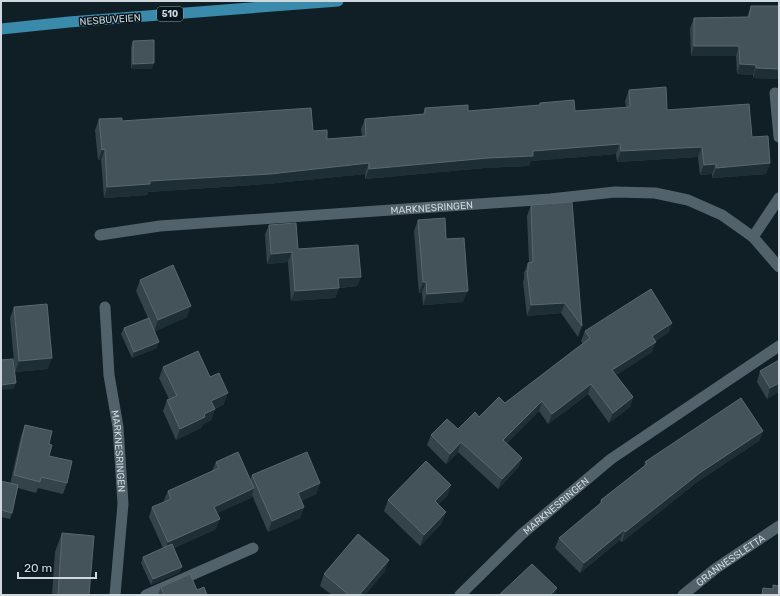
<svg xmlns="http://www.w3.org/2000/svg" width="780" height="596" font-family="Rubik,sans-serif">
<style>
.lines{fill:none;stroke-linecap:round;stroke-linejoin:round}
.service{stroke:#52626b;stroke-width:11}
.minor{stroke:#52626b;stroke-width:11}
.secondary{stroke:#52626b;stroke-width:11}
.primary{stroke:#398aab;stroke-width:11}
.wall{fill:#34434a}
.shaded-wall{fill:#1e2e35}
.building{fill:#44535a;stroke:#5a686e}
.labels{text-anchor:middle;stroke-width:3;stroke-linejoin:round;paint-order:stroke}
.shield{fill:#07151c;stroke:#939ea3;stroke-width:1}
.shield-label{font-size:9px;font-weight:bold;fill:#cfd8dd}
.street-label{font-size:10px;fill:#cfd8dd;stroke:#07151c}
</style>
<rect width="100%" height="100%" fill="#101f26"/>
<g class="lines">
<g class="service">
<polyline points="775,93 779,137"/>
<polyline points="753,237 779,198"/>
<polyline points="146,595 253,548"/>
</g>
<g class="minor">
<path id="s1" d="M100,235L160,226L550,199L615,192L655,193L688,200L722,215L753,237L779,267"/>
<path id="s2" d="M105,307L109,375L118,427L123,504L115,595"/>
<path id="s3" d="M460,595L522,534L611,459L779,346"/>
</g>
<path class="secondary" id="s4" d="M683,595L715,569L779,526"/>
<polyline class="primary" points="1,29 69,22 338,1"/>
</g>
<g class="wall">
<polygon points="751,6 779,6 779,79 753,78 753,75 737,74 736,56 691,56 690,28 694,18 747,17"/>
<polygon points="133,41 152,69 131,69 131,47"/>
<polygon points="629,90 667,110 752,137 770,163 766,174 712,178 712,174 700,175 698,157 617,162 616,154 531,161 529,166 484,168 365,179 365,174 267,184 148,192 147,195 104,198 101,160 98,160 95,130 99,119 122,121 313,131 327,139 362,136 361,129 365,119 423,114 425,108 468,111 539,105 540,103 575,111 626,107 625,101"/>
<polygon points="531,205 582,326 578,337 561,313 527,316 523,282 524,279 524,273 528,263 529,263 527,216"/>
<polygon points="418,220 446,239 463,302 423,305 422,293 419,293 414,231"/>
<polygon points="269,225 298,249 361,277 357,286 339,288 335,298 291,301 288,262 267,264 265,234"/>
<polygon points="140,280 187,317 155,331 157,348 132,358 121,334 124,328 148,318 136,291"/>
<polygon points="14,307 48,369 15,372 10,318"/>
<polygon points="672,323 668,333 655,341 652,352 616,375 633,397 630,407 609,423 588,394 548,424 539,411 507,443 522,458 518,468 498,489 458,452 446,464 427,445 431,435 458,429 505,403 583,344 581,341 585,331"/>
<polygon points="779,360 779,393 778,392 767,399 757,382 760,371"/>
<polygon points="163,367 210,377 224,404 215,409 211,420 203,424 201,428 176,440 163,411 167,400 169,399 159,378"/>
<polygon points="25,425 49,444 49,456 67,483 63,494 38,488 36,493 18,488 12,513 10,519 1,517 1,481 10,484 21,436"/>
<polygon points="763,431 759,441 697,482 622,542 620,540 580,573 555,548 559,538 599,505 601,500 644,466 645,462"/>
<polygon points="216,462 250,480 252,475 320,483 316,494 301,501 304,507 300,518 268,532 252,495 251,498 217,513 216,529 174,548 180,572 151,585 141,563 143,557 163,548 149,517 152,507 165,502 164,500 168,491 212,471"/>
<polygon points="451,485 447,496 438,504 442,523 420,546 384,511 388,500"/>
<polygon points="62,533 89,595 52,595 55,552"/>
<polygon points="385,571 365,595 332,595 320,586 324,574"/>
<polygon points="161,587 197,590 207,595 158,595"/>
</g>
<g class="shaded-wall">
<polygon points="694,46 739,46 736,56 691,56"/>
<polygon points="154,63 152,69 131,69 133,64"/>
<polygon points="740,64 756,65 753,75 737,74"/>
<polygon points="756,68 779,69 779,79 753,78"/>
<polygon points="620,144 616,154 531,161 529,166 484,168 365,179 369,169 533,151"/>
<polygon points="702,147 698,157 617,162 621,151"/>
<polygon points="105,149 101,160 98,160 102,150"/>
<polygon points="369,163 365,174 267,184 148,192 147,195 104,198 107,187 150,181"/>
<polygon points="770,163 766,174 712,178 716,168"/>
<polygon points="716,164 712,174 700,175 704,165"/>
<polygon points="292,252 288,262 267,264 271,254"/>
<polygon points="361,277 357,286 335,288 338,278"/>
<polygon points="423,282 426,282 422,293 419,293"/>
<polygon points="339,288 335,298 291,301 295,291"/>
<polygon points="468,291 463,302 423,305 427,294"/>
<polygon points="565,303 561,313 527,316 531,305"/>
<polygon points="191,306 187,317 154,332 158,320"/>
<polygon points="672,323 668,333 648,346 652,336"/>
<polygon points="159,342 157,348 132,358 134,352"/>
<polygon points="656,342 652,352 609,380 612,370"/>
<polygon points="52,358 48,369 15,372 19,361"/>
<polygon points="16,383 14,389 1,390 1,385"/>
<polygon points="779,383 779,390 778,392 767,399 770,388"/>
<polygon points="591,384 588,394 548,424 552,414"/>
<polygon points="228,393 224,404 207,412 211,401"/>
<polygon points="633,397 630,407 609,423 613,413"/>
<polygon points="542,401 539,411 500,450 503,440"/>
<polygon points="215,409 211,420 203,424 201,428 176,440 180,429 204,414"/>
<polygon points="763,431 759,441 697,482 622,542 625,532 701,472"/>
<polygon points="461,442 458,452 446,464 450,454"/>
<polygon points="522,458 518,468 498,489 502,479"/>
<polygon points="320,483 316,494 294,504 298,493"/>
<polygon points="451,485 447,496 431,512 435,501"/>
<polygon points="254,488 251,498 211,516 214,507"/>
<polygon points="304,507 300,518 268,532 272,521"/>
<polygon points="446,512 442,523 420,546 424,535"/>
<polygon points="220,519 216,529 165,552 168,542"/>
<polygon points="624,530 620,540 580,573 584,563"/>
<polygon points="389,560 385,571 365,595 359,595"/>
<polygon points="182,567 180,572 151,585 153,579"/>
<polygon points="557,588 555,595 550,595"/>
</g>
<g class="building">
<polygon points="751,6 779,6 779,69 756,68 756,65 740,64 739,46 694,46 694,18 749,17"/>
<polygon points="154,40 154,63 133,64 133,41"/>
<polygon points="666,87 667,110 749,104 752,137 768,136 770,163 716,168 716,164 704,165 702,147 621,151 620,144 533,151 533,156 488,158 369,169 369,163 270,174 150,181 150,184 107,187 105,149 102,150 99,119 122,118 122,121 311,108 313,131 327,130 327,139 366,136 365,119 425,114 425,108 468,105 468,111 540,105 540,103 574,100 575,111 630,107 629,90"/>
<polygon points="572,202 582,326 565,303 531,305 527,271 528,271 528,263 533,262 531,205"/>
<polygon points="445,218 446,239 464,238 468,291 427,294 426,282 423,282 418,220"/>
<polygon points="296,223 298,249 358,245 361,277 338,278 339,288 295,291 292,252 271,254 269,225"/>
<polygon points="173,265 191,306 158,320 140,280"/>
<polygon points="651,289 672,323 652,336 656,342 612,370 633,397 613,413 591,384 552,414 542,401 503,440 522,458 502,479 461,442 450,454 431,435 447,419 458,429 475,412 479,417 499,397 505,403 590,338 585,331"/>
<polygon points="47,304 52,358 19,361 14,307"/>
<polygon points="149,318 159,342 134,352 124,328"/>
<polygon points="198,351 210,377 219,373 228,393 211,401 215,409 204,414 205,417 180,429 167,400 177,396 163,367"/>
<polygon points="13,359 16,383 1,385 1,360"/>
<polygon points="779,360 779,383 770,388 760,371"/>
<polygon points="741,398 763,431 701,472 625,532 624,530 584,563 559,538 602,502 601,500 647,464 645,462"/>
<polygon points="25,425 52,431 49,444 52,445 49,456 72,461 67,483 41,477 40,482 14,475"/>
<polygon points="238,452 254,488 214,507 220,519 168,542 152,507 171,499 168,491 219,468 216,462"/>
<polygon points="307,452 320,483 298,493 304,507 272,521 252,475"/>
<polygon points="426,461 451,485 435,501 446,512 424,535 388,500"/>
<polygon points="1,481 18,485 12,513 1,510"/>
<polygon points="62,533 94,536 89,595 58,595"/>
<polygon points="358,534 389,560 359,595 349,595 324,574"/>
<polygon points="172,544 182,567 153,579 143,557"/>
<polygon points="532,564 557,588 550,595 499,595"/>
<polygon points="190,574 197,590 204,587 207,595 164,595 161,587"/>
<polygon points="773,585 779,586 779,595 762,595 763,588 773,589"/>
</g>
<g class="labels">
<rect class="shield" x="157" y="7" width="26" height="14" rx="3"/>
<g class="shield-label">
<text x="170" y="17">510</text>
</g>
<g class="street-label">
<text transform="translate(110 19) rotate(-4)" y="4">NESBUVEIEN</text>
<text dy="4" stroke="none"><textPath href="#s1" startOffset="333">MARKNESRINGEN</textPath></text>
<text dy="4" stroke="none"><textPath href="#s2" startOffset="145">MARKNESRINGEN</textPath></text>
<text dy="4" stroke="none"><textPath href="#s3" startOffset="131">MARKNESRINGEN</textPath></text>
<text dy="4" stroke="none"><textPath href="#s4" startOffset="59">GRANNESSLETTA</textPath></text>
</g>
</g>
<rect width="780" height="596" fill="none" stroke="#cfd8dd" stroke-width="4"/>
<path d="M18 572v6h78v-6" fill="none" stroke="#cfd8dd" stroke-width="2"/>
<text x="24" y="572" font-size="12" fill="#cfd8dd" stroke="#07151c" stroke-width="3" paint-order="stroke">20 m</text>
</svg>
